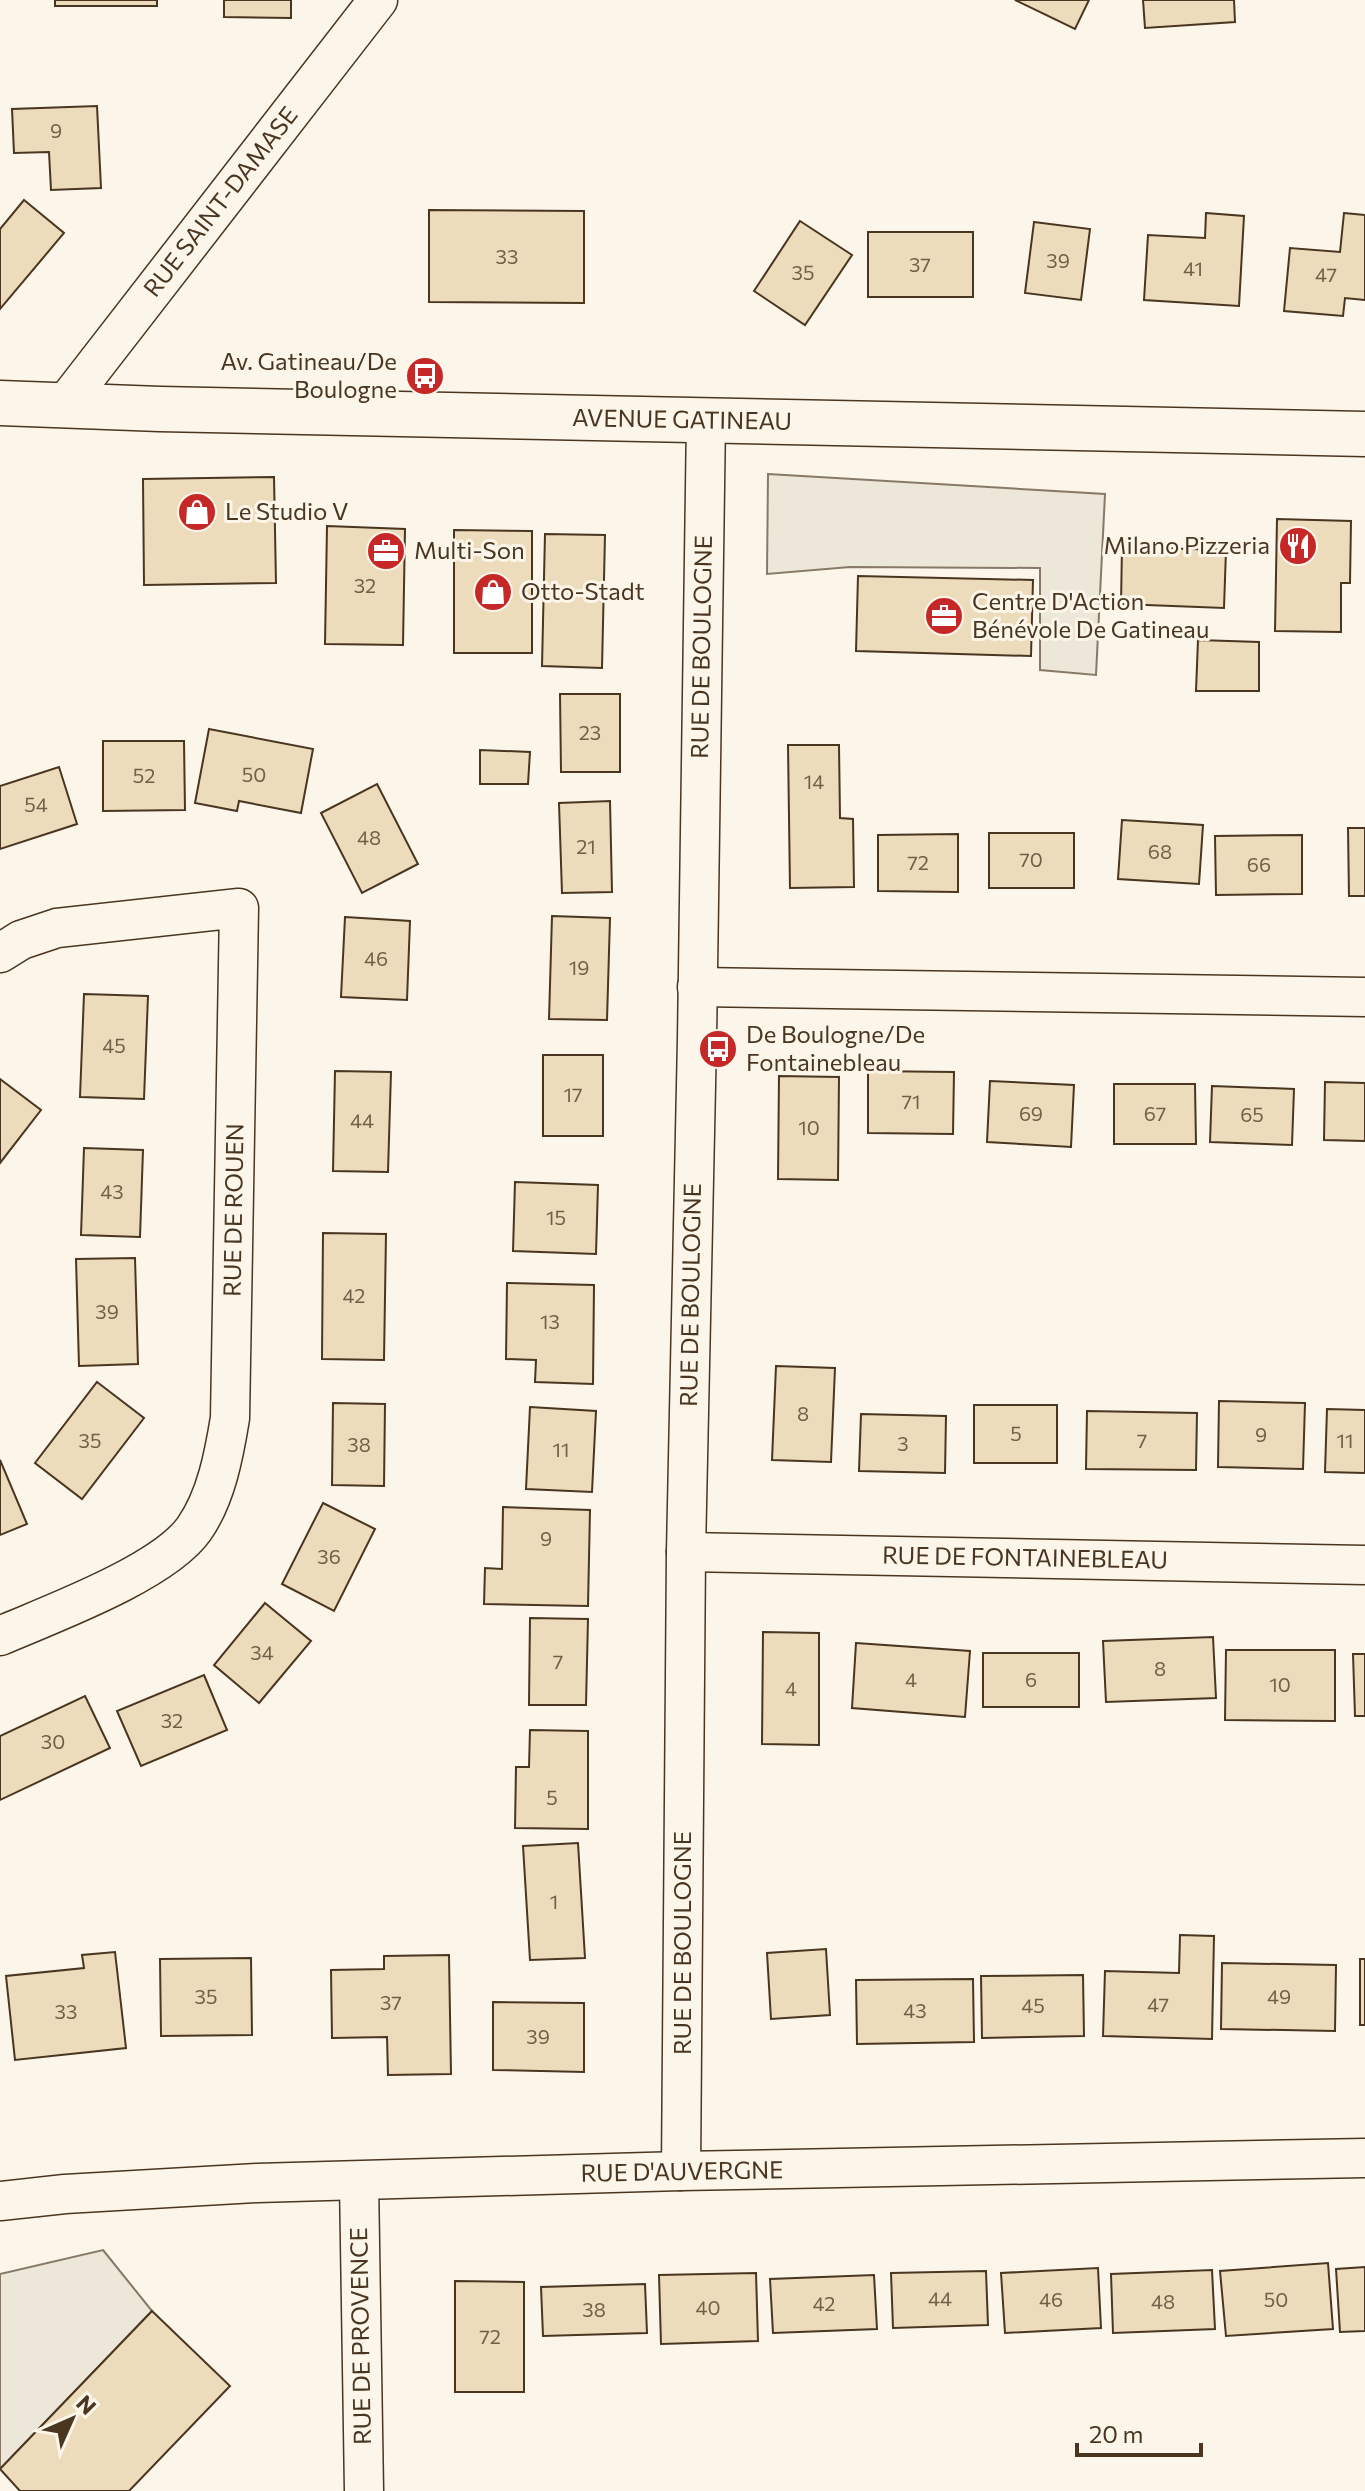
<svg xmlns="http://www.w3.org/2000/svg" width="1365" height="2491" font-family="Commissioner,sans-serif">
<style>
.parking{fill:#ede7d9;stroke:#887966;stroke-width:2}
.building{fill:#ecdcbc;stroke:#4a3520;stroke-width:2}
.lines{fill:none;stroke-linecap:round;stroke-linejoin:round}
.minor-casing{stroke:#4a3520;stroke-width:41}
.tertiary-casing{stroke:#4a3520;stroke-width:47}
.minor{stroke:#fbf6e9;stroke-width:38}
.tertiary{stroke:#fbf6e9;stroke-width:44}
.labels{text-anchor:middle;stroke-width:6;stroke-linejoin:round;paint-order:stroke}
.number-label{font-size:20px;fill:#725f47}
.street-label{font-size:24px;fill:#4a3520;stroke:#fbf6e9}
.poi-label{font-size:24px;fill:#4a3520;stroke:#fbf6e9;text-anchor:start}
</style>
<rect width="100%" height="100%" fill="#fbf6e9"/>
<g class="parking">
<polygon points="768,474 1105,494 1096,675 1040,670 1040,568 850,567 767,574"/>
<polygon points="103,2250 152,2311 0,2469 0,2274"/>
</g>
<g class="building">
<rect x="55" y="0" width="102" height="6"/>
<polygon points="224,0 291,0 291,18 224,17"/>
<polygon points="1015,0 1089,0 1075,29"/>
<polygon points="1143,0 1234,0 1235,22 1145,28"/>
<polygon points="97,106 101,188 51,190 49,152 14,153 12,109"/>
<polygon points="24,200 64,233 0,309 0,229"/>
<polygon points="429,210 584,211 584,303 429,302"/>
<polygon points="1206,213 1244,216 1239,306 1144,300 1148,235 1205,238"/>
<polygon points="1344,213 1365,215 1365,300 1345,298 1343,316 1284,311 1290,248 1340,252"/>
<polygon points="800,221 852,255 805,325 754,291"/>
<polygon points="1034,222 1090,229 1081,300 1025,293"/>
<rect x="868" y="232" width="105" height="65"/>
<polygon points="274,477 276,583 144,585 143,479"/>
<polygon points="1277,519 1351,521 1350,583 1341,583 1341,632 1275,631"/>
<polygon points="327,526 405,529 403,645 325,644"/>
<polygon points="454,530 532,531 532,653 454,653"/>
<polygon points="545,534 605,535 602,668 542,666"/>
<polygon points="1122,547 1226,550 1224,608 1121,604"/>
<polygon points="858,576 1033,580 1031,656 856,651"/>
<polygon points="1198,640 1259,642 1259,691 1196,691"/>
<polygon points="560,694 620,694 620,772 561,772"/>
<polygon points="209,729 313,749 301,813 239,801 237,811 195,803"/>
<polygon points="103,741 184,741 185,810 103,811"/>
<polygon points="788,745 839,745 840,818 853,819 854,887 790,888"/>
<polygon points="480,750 530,752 528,784 480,784"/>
<polygon points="59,767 77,824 0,849 0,786"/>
<polygon points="377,784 418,864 362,893 321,813"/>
<polygon points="610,801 612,892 562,893 559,803"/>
<polygon points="1122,820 1203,825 1199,884 1118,879"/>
<polygon points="1348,828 1365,828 1365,896 1349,896"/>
<rect x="989" y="833" width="85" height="55"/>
<polygon points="958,834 958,892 878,891 878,835"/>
<polygon points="1302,835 1302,894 1216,895 1215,836"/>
<polygon points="552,916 610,918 607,1020 549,1019"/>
<polygon points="345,917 410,921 407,1000 341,997"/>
<polygon points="84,994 148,996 144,1099 80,1097"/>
<rect x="543" y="1055" width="60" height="81"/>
<polygon points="335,1071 391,1072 388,1172 333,1171"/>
<polygon points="868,1071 954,1072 953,1134 868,1133"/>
<polygon points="779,1076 839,1077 838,1180 778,1179"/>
<polygon points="0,1079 41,1110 0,1163"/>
<polygon points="990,1081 1074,1085 1071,1147 987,1142"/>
<polygon points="1325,1082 1365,1083 1365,1141 1324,1140"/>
<polygon points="1114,1084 1195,1084 1196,1144 1114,1144"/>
<polygon points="1212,1086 1294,1089 1292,1145 1210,1142"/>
<polygon points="84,1148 143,1150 140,1237 81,1235"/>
<polygon points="515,1182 598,1185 596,1254 513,1251"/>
<polygon points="323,1233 386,1234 384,1360 322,1359"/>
<polygon points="135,1258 138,1364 79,1366 76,1259"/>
<polygon points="507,1283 594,1285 593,1384 535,1382 536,1360 506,1359"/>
<polygon points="776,1366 835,1368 831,1462 772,1460"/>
<polygon points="97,1382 144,1418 82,1499 35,1463"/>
<polygon points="1219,1401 1305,1403 1303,1469 1218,1467"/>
<polygon points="333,1403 385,1404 384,1486 332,1485"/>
<rect x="974" y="1405" width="83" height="58"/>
<polygon points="530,1407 596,1411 592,1492 526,1489"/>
<polygon points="1327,1409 1365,1410 1365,1473 1325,1472"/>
<polygon points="1087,1411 1197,1413 1196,1470 1086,1469"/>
<polygon points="861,1414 946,1416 945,1473 859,1471"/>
<polygon points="0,1460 27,1524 0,1535"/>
<polygon points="323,1503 375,1529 334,1611 282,1584"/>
<polygon points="503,1507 590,1510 588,1606 484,1604 485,1568 502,1569"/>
<polygon points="265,1603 311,1641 259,1703 214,1665"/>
<polygon points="530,1618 588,1619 586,1705 529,1705"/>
<polygon points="763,1632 819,1633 819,1745 762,1744"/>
<polygon points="1213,1637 1216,1698 1106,1702 1103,1641"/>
<polygon points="856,1643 970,1651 965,1717 852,1708"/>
<polygon points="1226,1650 1335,1650 1335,1721 1225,1720"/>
<rect x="983" y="1653" width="96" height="54"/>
<polygon points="1353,1654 1365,1654 1365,1716 1355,1716"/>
<polygon points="204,1675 227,1730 141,1766 117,1711"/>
<polygon points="85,1696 110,1748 0,1800 0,1736"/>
<polygon points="530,1730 588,1731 588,1829 515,1828 516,1767 529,1767"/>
<polygon points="578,1843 585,1958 530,1960 523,1846"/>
<polygon points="1180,1935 1214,1936 1212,2039 1103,2036 1105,1971 1179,1973"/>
<polygon points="826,1949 830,2015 771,2019 767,1953"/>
<polygon points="115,1952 126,2048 15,2060 6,1976 84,1968 82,1955"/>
<polygon points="449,1955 451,2074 388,2075 387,2037 332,2038 331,1970 384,1969 384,1956"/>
<polygon points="251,1958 252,2035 161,2036 160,1959"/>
<rect x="1360" y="1959" width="5" height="66"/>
<polygon points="1222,1963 1336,1965 1335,2031 1221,2029"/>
<polygon points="1083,1975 1084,2036 982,2038 981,1976"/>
<polygon points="973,1979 974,2042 857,2044 856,1980"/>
<polygon points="493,2002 584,2003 584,2072 493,2070"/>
<polygon points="1328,2263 1333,2329 1226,2336 1220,2271"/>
<polygon points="1365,2267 1365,2331 1340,2332 1336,2269"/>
<polygon points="1098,2268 1101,2328 1005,2333 1001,2273"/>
<polygon points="1212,2270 1215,2329 1113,2333 1111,2274"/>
<polygon points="986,2271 988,2325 893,2328 891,2273"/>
<polygon points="756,2273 758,2341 661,2344 659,2275"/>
<polygon points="874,2275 877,2329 773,2333 770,2279"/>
<polygon points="455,2281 524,2282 524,2392 455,2392"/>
<polygon points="645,2284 647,2333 543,2336 541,2287"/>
<polygon points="152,2311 230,2386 129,2491 20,2491 0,2469"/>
</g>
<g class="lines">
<g class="minor-casing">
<g id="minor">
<polyline points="65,404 378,0"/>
<path d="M0,953L21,940L57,928L239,908L230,1418C224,1455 216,1498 194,1529C163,1573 51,1614 0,1636"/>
<polyline points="697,987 1365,997"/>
<polyline points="686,1552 1365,1565"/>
<polyline points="681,2171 686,1552 697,1039 706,419"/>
<polyline points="359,2181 364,2491"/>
<polyline points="0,2201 65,2194 257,2183 681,2171 1365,2158"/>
</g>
</g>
<g class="tertiary-casing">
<polyline id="tertiary" points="0,403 160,409 1365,434"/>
</g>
<use href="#minor" class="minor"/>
<use href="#tertiary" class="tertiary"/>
</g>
<defs>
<g id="bus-disc" transform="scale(2)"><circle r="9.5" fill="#c62828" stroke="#fbf6e9"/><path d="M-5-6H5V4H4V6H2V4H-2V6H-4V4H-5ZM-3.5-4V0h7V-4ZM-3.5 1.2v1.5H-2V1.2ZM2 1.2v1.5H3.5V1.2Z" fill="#fff"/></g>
<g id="shop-disc" transform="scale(2)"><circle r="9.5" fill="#c62828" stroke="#fbf6e9"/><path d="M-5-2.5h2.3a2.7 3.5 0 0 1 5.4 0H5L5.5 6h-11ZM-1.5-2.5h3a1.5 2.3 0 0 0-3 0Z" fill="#fff"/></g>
<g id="restaurant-disc" transform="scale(2)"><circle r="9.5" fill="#c62828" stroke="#fbf6e9"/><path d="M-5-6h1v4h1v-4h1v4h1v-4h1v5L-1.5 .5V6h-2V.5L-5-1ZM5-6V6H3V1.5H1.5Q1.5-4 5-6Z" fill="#fff"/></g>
<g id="office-disc" transform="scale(2)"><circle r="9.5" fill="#c62828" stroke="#fbf6e9"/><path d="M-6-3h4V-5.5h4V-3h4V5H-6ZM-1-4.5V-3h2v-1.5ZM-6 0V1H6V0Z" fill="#fff"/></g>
</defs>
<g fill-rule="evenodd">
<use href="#bus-disc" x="425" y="376"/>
<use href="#shop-disc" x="197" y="512"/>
<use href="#restaurant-disc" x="1298" y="546"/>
<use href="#office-disc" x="386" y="551"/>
<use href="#shop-disc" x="493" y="592"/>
<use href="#office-disc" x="944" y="616"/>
<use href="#bus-disc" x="718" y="1049"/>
</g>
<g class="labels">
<g class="number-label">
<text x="56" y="138">9</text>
<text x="507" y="264">33</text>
<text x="1058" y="268">39</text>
<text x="920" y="272">37</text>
<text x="1193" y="276">41</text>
<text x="803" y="280">35</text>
<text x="1326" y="282">47</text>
<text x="365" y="593">32</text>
<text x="590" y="740">23</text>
<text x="254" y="782">50</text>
<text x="144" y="783">52</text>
<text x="814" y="789">14</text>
<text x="36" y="812">54</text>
<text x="369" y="845">48</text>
<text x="586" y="854">21</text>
<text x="1160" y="859">68</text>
<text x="1031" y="867">70</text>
<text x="918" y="870">72</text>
<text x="1259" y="872">66</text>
<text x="376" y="966">46</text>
<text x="579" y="975">19</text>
<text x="114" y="1053">45</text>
<text x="573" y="1102">17</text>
<text x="911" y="1109">71</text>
<text x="1031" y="1121">69</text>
<text x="1155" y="1121">67</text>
<text x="1252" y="1122">65</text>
<text x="362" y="1128">44</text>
<text x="809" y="1135">10</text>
<text x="112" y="1199">43</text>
<text x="556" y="1225">15</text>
<text x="354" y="1303">42</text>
<text x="107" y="1319">39</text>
<text x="550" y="1329">13</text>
<text x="803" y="1421">8</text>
<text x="1016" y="1441">5</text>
<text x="1261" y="1442">9</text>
<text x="90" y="1448">35</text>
<text x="1142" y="1448">7</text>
<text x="1345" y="1448">11</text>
<text x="903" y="1451">3</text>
<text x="359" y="1452">38</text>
<text x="561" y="1457">11</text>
<text x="546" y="1546">9</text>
<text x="329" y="1564">36</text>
<text x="262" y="1660">34</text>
<text x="558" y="1669">7</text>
<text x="1160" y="1676">8</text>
<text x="911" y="1687">4</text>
<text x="1031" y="1687">6</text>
<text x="1280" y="1692">10</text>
<text x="791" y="1696">4</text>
<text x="172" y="1728">32</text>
<text x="53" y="1749">30</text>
<text x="552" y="1805">5</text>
<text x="554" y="1909">1</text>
<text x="206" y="2004">35</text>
<text x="1279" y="2004">49</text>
<text x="391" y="2010">37</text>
<text x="1158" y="2012">47</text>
<text x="1033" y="2013">45</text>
<text x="915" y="2018">43</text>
<text x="66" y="2019">33</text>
<text x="538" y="2044">39</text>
<text x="940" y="2306">44</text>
<text x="1051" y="2307">46</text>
<text x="1276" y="2307">50</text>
<text x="1163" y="2309">48</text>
<text x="824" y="2311">42</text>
<text x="708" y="2315">40</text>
<text x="594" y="2317">38</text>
<text x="490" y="2344">72</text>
</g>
<g class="street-label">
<text transform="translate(221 202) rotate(-52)" y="8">RUE SAINT-DAMASE</text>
<text transform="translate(682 420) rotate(1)" y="8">AVENUE GATINEAU</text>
<text transform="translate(702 647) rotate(-89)" y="8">RUE DE BOULOGNE</text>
<text transform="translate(234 1210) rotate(-89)" y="8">RUE DE ROUEN</text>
<text transform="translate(691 1295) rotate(-89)" y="8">RUE DE BOULOGNE</text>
<text transform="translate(1025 1558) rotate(1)" y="8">RUE DE FONTAINEBLEAU</text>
<text transform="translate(683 1943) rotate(-90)" y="8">RUE DE BOULOGNE</text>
<text transform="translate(682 2172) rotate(-1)" y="8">RUE D'AUVERGNE</text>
<text transform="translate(361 2336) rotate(-91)" y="8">RUE DE PROVENCE</text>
</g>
<g class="poi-label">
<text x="397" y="370" text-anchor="end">Av. Gatineau/De<tspan x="397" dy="28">Boulogne</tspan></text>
<text x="225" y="520">Le Studio V</text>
<text x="1270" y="554" text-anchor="end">Milano Pizzeria</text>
<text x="414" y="559">Multi-Son</text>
<text x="521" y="600">Otto-Stadt</text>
<text x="972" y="610">Centre D'Action<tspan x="972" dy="28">Bénévole De Gatineau</tspan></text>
<text x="746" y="1043">De Boulogne/De<tspan x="746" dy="28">Fontainebleau</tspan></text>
</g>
</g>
<g transform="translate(72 2419) rotate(45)" stroke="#fbf6e9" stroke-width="6" paint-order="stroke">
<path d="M0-6L14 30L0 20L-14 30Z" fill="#4a3520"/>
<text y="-12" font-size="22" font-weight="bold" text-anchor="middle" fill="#4a3520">N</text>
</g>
<path d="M1077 2443v12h124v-12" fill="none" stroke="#4a3520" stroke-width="4"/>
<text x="1089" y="2443" font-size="24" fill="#4a3520" stroke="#fbf6e9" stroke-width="6" paint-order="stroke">20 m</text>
</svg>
